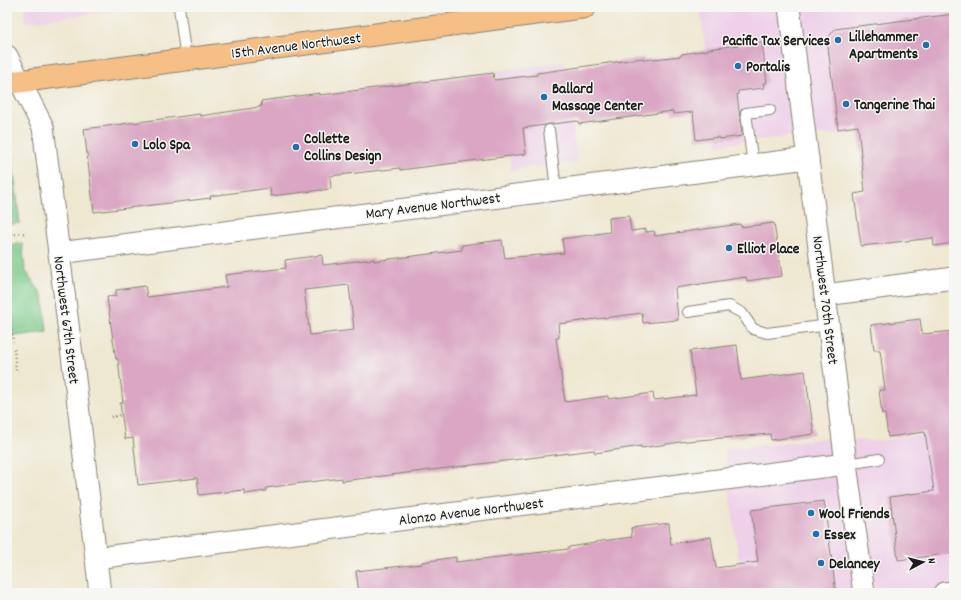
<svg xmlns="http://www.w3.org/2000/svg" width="961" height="600" font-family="Dekko,sans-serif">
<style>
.built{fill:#eed0e8}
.green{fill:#7ecb8a;stroke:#4d7453}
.building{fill:#daa6c3;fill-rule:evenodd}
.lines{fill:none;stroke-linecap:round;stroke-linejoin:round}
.service-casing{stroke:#868276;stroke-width:12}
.minor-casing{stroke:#868276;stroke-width:23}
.primary-casing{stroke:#868276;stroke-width:24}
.path{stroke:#868276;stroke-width:2.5;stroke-dasharray:1 3;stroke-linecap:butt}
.service{stroke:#fff;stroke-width:10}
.minor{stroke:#fff;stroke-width:21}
.primary{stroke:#f5bf86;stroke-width:22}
.poi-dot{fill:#1f6fb2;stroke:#f6f6f2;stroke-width:1.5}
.labels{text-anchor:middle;stroke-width:3;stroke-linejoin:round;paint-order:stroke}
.poi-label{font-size:15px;font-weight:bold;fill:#1c1c1c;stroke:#f6f6f2;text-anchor:start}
.street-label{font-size:15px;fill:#1c1c1c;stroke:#f6f6f2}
</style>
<rect width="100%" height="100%" fill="#f6f6f2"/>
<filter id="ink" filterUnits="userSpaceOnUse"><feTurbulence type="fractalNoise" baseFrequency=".025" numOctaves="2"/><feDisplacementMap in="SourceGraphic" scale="8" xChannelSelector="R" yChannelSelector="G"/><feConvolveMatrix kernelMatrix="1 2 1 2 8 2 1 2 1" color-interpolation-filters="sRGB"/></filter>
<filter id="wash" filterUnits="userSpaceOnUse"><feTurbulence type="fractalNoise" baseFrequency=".012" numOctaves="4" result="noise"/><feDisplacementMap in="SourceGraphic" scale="16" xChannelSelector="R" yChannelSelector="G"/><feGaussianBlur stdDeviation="0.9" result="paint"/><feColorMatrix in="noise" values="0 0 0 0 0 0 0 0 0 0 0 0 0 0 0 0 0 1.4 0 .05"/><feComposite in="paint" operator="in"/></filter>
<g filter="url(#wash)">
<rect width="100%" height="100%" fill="#efe8d1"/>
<g class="built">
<polygon points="24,7 146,7 25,22"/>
<polygon points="700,7 954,7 954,14 908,125 836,134 787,137 717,145"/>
<polygon points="564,62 577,162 511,170 497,71"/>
<polygon points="948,431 954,477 954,593 743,593 724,450 823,438 875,441"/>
</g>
<g class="green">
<polygon points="7,133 9,133 20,223 7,225"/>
<polygon points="22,243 25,270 43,296 47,332 7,337 7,245"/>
</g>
<g id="blocks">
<g class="building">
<polygon points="954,14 954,243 934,246 933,238 861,246 854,194 865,192 858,126 838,129 827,39 835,29"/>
<polygon points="762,42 767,83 763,83 764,88 738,91 738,94 737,94 742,136 720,139 719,137 696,140 693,112 673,114 673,111 579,124 578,121 552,124 549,124 545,125 523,128 526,154 400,170 400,168 330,176 331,189 271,196 270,188 210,196 211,198 94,212 84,129 200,114 200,116 260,107 260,106 262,106 261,101 320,93 320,95 493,73 494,80 537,75 537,73 644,58 644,60 681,56 682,54 708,50 708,49"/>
<path d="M629,216L631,231L646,229V232L654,231L655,236L740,224L741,227L774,223L782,276L747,281L746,277L675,288L678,320L643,323L642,313L558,324L559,338H556L565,402L608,396V399L653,393L654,400L696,395L690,351L737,345L741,380L805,371L814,434L771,440L770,434L687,441L641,448V446L595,453L594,450L342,481V478L294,484L266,488V491L245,494L244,490L199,495L197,478L138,485L133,438L125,439L120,403H123L118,359H116L113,340L107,297L116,296V290L145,286L147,297L227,287L225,275L286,268L285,260L322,255L323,265L374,259V261L462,250V245L502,240L505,258L564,253L562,239L610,232L609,218ZM349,285L354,330L310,335L304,290Z"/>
<polygon points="920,319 922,334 954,331 954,553 898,560 890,497 934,491 925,432 888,437 885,414 882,414 879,390 885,390 880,350 874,350 871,325"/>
<polygon points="824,501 836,593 359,593 356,571 422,564 422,562 456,557 456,562 569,549 569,547 595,543 595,542 632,537 631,528 669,523 671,544 711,537 716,568 758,562 751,510"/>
</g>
</g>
</g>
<g filter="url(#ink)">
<use href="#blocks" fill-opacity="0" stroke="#868276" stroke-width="1"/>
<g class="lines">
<g class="service-casing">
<g id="service">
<polyline points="179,7 186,60"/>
<polyline points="549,130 556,190"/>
<polyline points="753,165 746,113 770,110"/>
<polyline points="688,312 729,306 742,313 753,329 767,333 829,325"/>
<polyline points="846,464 879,459"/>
</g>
</g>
<g class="minor-casing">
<g id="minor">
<polyline points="789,7 846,464 864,593"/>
<polyline points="7,56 43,127 75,379 100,593"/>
<polyline points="59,253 808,158"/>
<polyline points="825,295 954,278"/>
<polyline points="96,558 846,464"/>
<polyline points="944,593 954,592"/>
</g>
</g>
<g class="primary-casing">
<polyline id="primary" points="7,83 585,7"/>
</g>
<g class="path">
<polyline points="7,235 26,233"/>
<polyline points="7,308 9,308 13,342"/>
<polyline points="14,349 16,370"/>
<polyline points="111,417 121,415"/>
</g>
<use href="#service" class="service"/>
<use href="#minor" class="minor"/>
<use href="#primary" class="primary"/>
</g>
</g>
<g class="poi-dot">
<circle cx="838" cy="40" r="4"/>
<circle cx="926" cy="45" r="4"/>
<circle cx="738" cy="66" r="4"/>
<circle cx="544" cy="97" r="4"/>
<circle cx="846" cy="104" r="4"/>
<circle cx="135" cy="144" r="4"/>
<circle cx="296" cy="147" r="4"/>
<circle cx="729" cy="248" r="4"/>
<circle cx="811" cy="513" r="4"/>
<circle cx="816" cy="534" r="4"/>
<circle cx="821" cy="563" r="4"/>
</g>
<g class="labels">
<g class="poi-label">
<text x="918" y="41" text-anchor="end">Lillehammer<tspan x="918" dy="17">Apartments</tspan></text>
<text x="830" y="45" text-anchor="end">Pacific Tax Services</text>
<text x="746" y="71">Portalis</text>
<text x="552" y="93">Ballard<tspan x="552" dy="17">Massage Center</tspan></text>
<text x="854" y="109">Tangerine Thai</text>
<text x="304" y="143">Collette<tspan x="304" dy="17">Collins Design</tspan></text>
<text x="143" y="149">Lolo Spa</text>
<text x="737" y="253">Elliot Place</text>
<text x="819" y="518">Wool Friends</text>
<text x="824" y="539">Essex</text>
<text x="829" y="568">Delancey</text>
</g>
<g class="street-label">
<text transform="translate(296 45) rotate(-7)" y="5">15th Avenue Northwest</text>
<text transform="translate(433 205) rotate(-7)" y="5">Mary Avenue Northwest</text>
<text transform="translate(826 300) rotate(83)" y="5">Northwest 70th Street</text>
<text transform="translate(67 320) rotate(83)" y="5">Northwest 67th Street</text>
<text transform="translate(471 511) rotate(-7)" y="5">Alonzo Avenue Northwest</text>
</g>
</g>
<rect width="961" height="600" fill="none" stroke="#f6f6f2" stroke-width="24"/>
<g transform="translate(923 562) rotate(83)" stroke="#f6f6f2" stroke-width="3" paint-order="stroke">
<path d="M0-3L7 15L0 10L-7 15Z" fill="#1c1c1c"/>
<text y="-6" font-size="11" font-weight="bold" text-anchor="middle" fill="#1c1c1c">N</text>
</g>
</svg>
